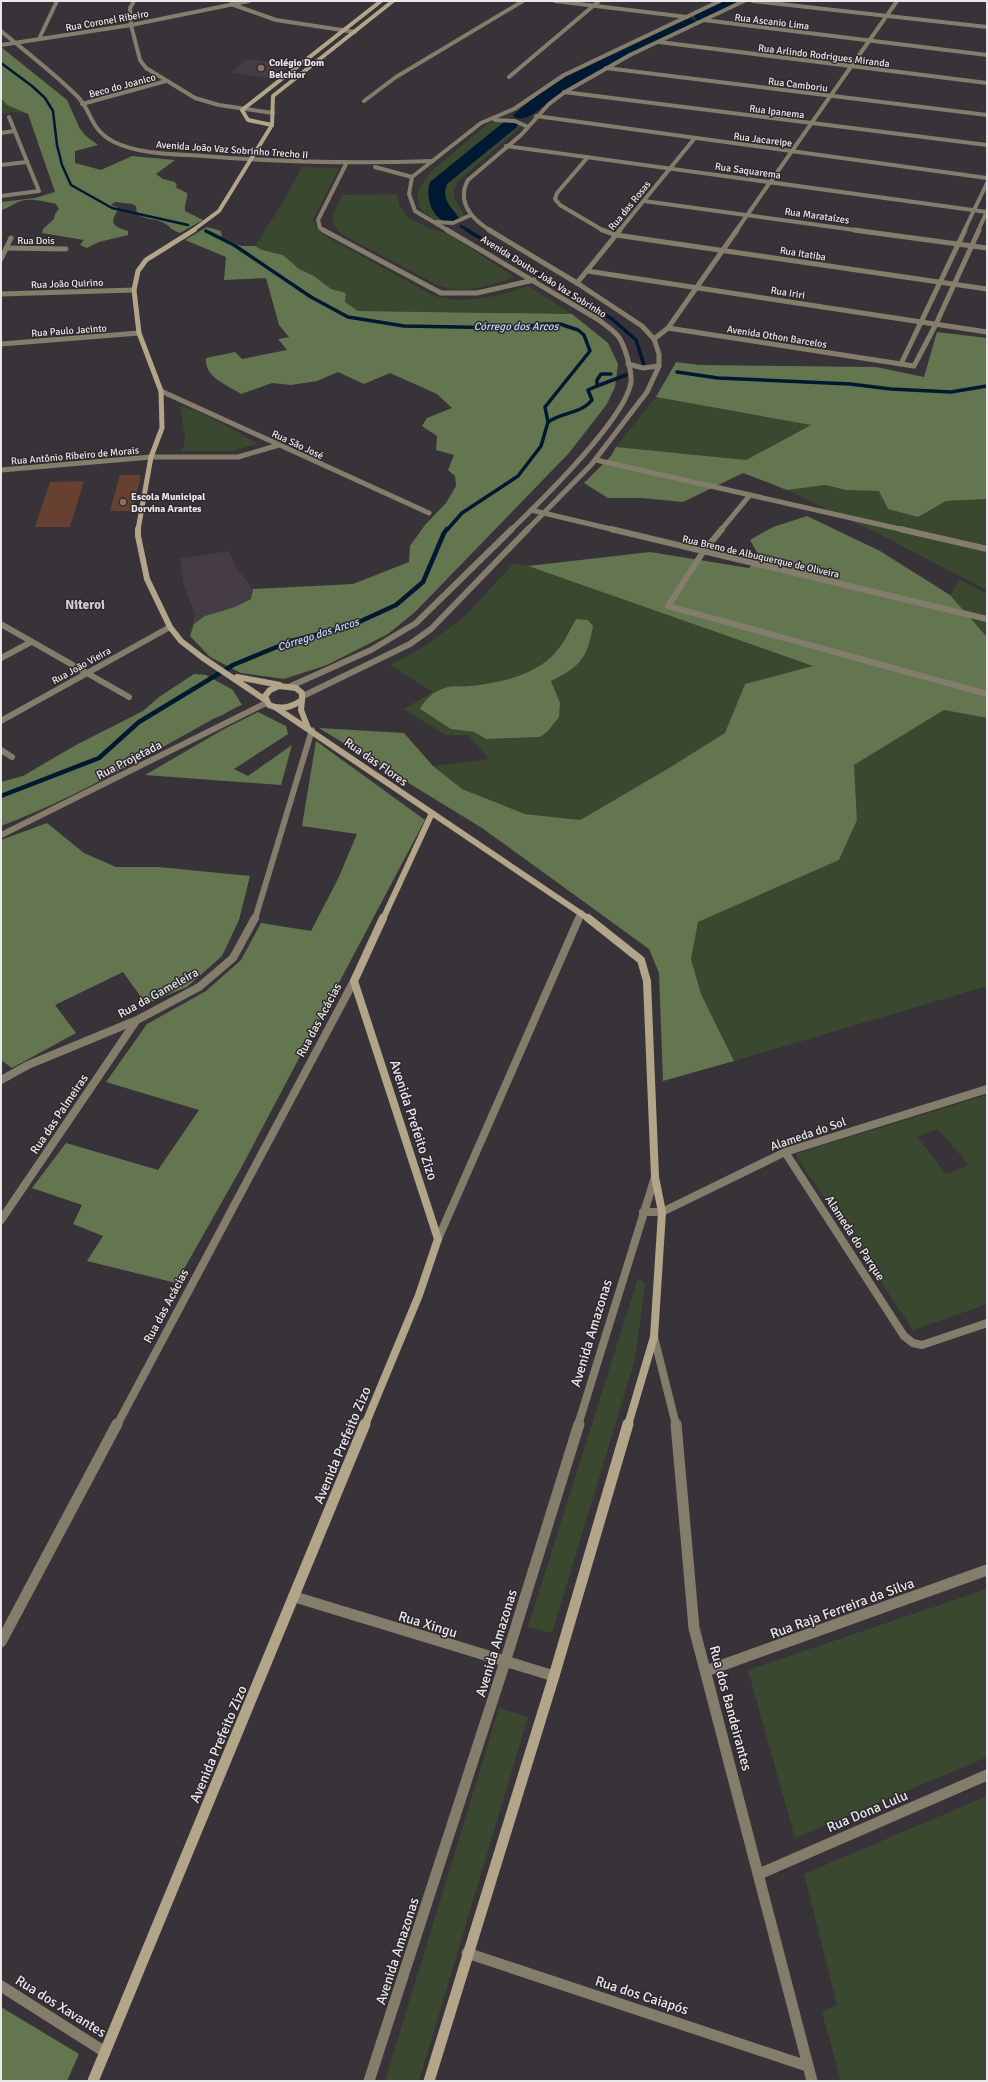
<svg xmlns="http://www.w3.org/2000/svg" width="988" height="2082" font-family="Signika,sans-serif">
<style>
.built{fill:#453c46}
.green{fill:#3b4830;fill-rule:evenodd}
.forest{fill:#637650}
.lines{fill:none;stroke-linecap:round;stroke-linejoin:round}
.stream-far2{stroke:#001932;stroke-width:2.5}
.stream-far1{stroke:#001932;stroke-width:3.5}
.stream{stroke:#001932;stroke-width:4.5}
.river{fill:#001932;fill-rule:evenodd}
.building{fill:#674031}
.minor-far4{stroke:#857d6b;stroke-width:4}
.minor-far3{stroke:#857d6b;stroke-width:5}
.minor-far2{stroke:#857d6b;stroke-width:6}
.minor-far1{stroke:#857d6b;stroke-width:8}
.minor{stroke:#857d6b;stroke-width:11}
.tertiary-far4{stroke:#857d6b;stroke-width:4}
.tertiary-far3{stroke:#857d6b;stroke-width:5}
.tertiary-far2{stroke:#857d6b;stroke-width:6}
.tertiary-far1{stroke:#857d6b;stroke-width:8}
.tertiary{stroke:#857d6b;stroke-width:11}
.secondary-far4{stroke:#b2a589;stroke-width:4}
.secondary-far3{stroke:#b2a589;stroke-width:5}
.secondary-far2{stroke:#b2a589;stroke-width:6}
.secondary-far1{stroke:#b2a589;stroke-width:8}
.secondary{stroke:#b2a589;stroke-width:11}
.education-dot{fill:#8d6e63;stroke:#2e292e;stroke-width:1.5}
.labels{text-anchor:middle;stroke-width:3;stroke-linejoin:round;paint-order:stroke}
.far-street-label{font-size:10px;fill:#eae7ea;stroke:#2e292e}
.far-poi-label{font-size:10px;font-weight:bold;fill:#eae7ea;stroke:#2e292e;text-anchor:start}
.far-water-label{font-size:11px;font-style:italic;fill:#bcdcfb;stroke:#2e292e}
.street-label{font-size:12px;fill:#eae7ea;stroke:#2e292e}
.far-district-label{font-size:13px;font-weight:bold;fill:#d4cdd4;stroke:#2e292e}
.near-street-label{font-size:14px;fill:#eae7ea;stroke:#2e292e}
</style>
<rect width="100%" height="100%" fill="#383338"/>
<g class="built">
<polygon points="248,59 292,65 272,79 231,72"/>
<polygon points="229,551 237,569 253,589 251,599 235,607 205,616 195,624 190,636 195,614 183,583 180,559"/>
</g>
<g class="green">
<polygon points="1,98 7,105 28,114 18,112 1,114"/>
<polygon points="509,120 522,126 458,181 454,189 454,198 464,214 463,217 445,221 433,219 423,212 419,206 417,194 419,189 430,172 489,123"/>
<polygon points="302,167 339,168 313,219 317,228 325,236 434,296 455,300 476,299 501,295 528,286 572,314 358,311 345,302 346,293 331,289 314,276 299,269 283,255 262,250 255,246 283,202"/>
<path d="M398,194L399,205L407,217L429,228L450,235L514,277C489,286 465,294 439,286L340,233C327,219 335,211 342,195Z"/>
<polygon points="656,397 811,425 746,460 616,447"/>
<path d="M180,407C195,406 242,435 258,444L231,451H180L184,447L185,436Z"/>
<polygon points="825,485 846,490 879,491 918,517 946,501 987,499 987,590 875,532 787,490"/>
<path d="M514,563L528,566L814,666L745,684L726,733L669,768L579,820L525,814L462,789L433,766L489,759L468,735H445L404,709L433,692L390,665L427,645L465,616ZM576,619L593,626C587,658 581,667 551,681L560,703L540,737L486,739L474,732L451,729L420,709L455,686H468L492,683L516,678L535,669L556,652Z"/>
<polygon points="960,580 987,594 987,637 950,595"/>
<polygon points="944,710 987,718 987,986 734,1061 701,994 691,959 698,922 839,860 857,820 854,765"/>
<path d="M987,1095V1304L913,1330L795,1154ZM938,1129L969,1165L946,1174L917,1137Z"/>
<polygon points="638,1278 645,1284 635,1359 552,1633 528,1627"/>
<polygon points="987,1589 987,1757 795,1838 748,1670"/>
<polygon points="499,1708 528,1717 419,2081 385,2081"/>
<polygon points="987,1796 987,2081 841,2081 822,2012 837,2005 804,1874"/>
</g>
<g class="forest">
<path d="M1,47L67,100L80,129L86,136L98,145L75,151V163L101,170L132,156L175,160L156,174L163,179L175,182L177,186L175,187L187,193C188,200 184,204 185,211L203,220L180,233C172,231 170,226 164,223C155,218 145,220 137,214L136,206L132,204L115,202L111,205L117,207L118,210C108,224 115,227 128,231V235L99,242L87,248L80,245L84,240L42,233L43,229L54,219L55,214L59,209L56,204C46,202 29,197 18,202C12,205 8,208 1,210V202L35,198L55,192L28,114L7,105L1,98Z"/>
<path d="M207,227L221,231L222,237L241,246H255L262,250L283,255L299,269L314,276L331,289L346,293L345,302L358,311L572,314L608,343L618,364L615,387L607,404L569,453L415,612L388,634L327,665L284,679L241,673L210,657L190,636L194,624L205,616L235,607L251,599L253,589L353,584L409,562L410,546L425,525L446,503L456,486L455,476L448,470L454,455L436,450L437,436L422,426L427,418L452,408L437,394L390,373L364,384L338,372L317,381L291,385L272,383L241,394C227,385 204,377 206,358L235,352L242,359L287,350L278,339L289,337L279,325L266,278L224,280L226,257L185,240Z"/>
<polygon points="937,332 987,338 987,499 946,501 918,517 888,509 879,491 846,490 825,485 787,490 743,473 683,502 642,498 608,498 584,483 611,456 616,447 746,460 811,425 656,397 676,362 699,365 876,367 924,377"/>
<polygon points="807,516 880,551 950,595 987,637 987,718 944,710 854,765 857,820 839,860 698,922 691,959 701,994 734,1061 663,1081 659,973 649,949 482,828 319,728 404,733 433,766 462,789 525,814 580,820 669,768 725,733 745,684 813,666 528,566 650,552 749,568 759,556 750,540 773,527"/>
<path d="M576,619L588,620L593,626C587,659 581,666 551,681L560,703L559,717L548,731L540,737L486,739L474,732L451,729L420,709C425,699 434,691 445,688C453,685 461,687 469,686C498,683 529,677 551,657C562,647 569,631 576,619Z"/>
<path d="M194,674L206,675L233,690L242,705C232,708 225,715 215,718C146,756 75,798 1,826V782L23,776L76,745L143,711L159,697Z"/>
<polygon points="258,712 286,726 288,734 234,769 248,776 292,745 281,785 145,775 224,729"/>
<polygon points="316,741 425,820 240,1170 176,1283 87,1261 103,1236 73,1224 82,1205 32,1188 66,1143 158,1170 199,1110 106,1082 147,1024 206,991 241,960 261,923 311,931 338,879 357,834 302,826"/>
<polygon points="47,823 84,853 116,867 159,867 250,876 239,920 222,956 187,987 146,1004 123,972 55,1005 76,1033 12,1068 1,1060 1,840"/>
<polygon points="1,2007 79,2054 67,2081 1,2081"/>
</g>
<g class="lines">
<g class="stream-far2">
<polyline points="1,63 32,86 45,98 53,111 57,145 62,165 71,185 112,208 188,225"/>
<polyline points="461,226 469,231"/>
</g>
<g class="stream-far1">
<polyline points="467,230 612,319 636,340 644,365"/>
<polyline points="206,231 234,245 311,297 348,317 404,326 515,328 543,324 560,324 578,330 584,335 590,351 545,407 548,422 541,446 518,476 462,513 447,530"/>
<polyline points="677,372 718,378 850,384 891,389 951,392 987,386"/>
<polyline points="597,386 626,375"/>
<path d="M548,422C562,412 581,414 592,400L588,390L597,386V380L601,374H611"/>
</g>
<polyline class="stream" points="1,796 99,758 139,722 233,665 291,641 348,627 396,605 423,582 444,533 447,529"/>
<g class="river">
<polygon points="722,1 740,1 738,4 706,20 696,20 694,17 696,14"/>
<path d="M689,18L694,19L696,22L694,25C649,47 601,68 559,94C546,102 531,122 515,118L513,115L545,89L568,76Z"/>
<path d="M510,120L516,122L518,125L516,128L447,184C441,200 451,206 459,218L456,222C435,227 424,199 430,182L504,122Z"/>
</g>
</g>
<g class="building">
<polygon points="120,475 141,475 132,511 110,511"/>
<polygon points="84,481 70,527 35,527 50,482"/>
</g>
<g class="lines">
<g class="minor-far4">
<polyline points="134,1 130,8 131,25 140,60 146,68 195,98 219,105 273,113"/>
<polyline points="231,4 276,20 355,32"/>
<polyline points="39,39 57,1"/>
<polyline points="659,42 987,83"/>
<polyline points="1,45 131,25 249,1"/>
<polyline points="606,68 987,115"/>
<polyline points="509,77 599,1"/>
<polyline points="564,92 987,145"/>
<polyline points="364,101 396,77 523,1"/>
<polyline points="82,104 166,81"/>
<polyline points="536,116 987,178"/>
<polyline points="1,133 14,131"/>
<polyline points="506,146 987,212"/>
<polyline points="588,157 557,193 555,199 560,205 604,231"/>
<polyline points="1,165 27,162"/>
<polyline points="1,196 39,191 9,117"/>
<polyline points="644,201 862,231"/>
<polyline points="325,231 320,228 318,220 346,164"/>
<polyline points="619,231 694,139"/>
<polyline points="736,231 897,1"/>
</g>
<g class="minor-far3">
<polyline points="323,230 441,293 477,293 534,280"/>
<polyline points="602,230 616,235 987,289"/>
<polyline points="854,230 987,248"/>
<polyline points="6,248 66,249"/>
<polyline points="1,259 11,238"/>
<polyline points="587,271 987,332"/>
<polyline points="577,283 620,230"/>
<polyline points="1,294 134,290"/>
<polyline points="668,328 737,230"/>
<polyline points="1,344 139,333"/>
<polyline points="161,391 429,513"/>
<polyline points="596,460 904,530"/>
<polyline points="1,470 151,457 238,457 279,445"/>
<polyline points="531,510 615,530"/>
<polyline points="721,530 750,495"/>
</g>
<g class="minor-far2">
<polyline points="611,529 987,619"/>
<polyline points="722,529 703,552 668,606 987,694"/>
<polyline points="900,529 987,549"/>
<polyline points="1,624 129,697"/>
<polyline points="1,658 31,642"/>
<polyline points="1,721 170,627"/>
<polyline points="1,750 12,757"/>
<polyline points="1,835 266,703"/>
<polyline points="255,919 312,730"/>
<polyline points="578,919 581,913"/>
</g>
<g class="minor-far1">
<polyline points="1,1080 28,1065 137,1020 199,987 233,958 255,918"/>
<polyline points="785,1152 904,1336 913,1343 922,1345 987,1323"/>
<polyline points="643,1212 662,1212 785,1152 987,1089"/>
<polyline points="1,1220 136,1021"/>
<polyline points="438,1239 579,918"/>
<polyline points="654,1337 676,1425"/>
<polyline points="117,1425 354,981"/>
</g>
<g class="minor">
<polyline points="676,1424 694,1628 812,2081"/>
<polyline points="295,1597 554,1676"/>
<polyline points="1,1642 117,1424"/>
<polyline points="706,1671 987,1570"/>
<polyline points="759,1874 987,1775"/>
<polyline points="467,1953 807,2066"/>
<polyline points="1,1986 105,2052"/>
</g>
<g class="tertiary-far4">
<polyline points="555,1 687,17"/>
<polyline points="753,1 987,27"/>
<polyline points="704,20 987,55"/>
<path d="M1,31C26,52 54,73 77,96C93,112 89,129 114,142C141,155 175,154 203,156C280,162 356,164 433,161"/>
<polyline points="495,120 515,121 528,127"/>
<polyline points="375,167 412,177"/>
<polyline points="436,222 453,223 471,215"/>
<polyline points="449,231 415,211 409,194 412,177 481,123 514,109 564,75 720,1"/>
<path d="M491,231C472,219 456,202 468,180L521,135L549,104L565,92L630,55L744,1"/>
<polyline points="964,231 987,183"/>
<polyline points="978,231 987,211"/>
</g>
<g class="tertiary-far3">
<path d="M447,230L599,320C605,325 613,330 618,336C625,345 632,371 631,382C626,418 539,503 511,530"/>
<polyline points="489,230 577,283 642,326 654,339 659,354 659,366 647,392 591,465 527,530"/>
<polyline points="654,339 668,328 914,366 936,324 979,230"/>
<polyline points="628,364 643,368 659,366"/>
<polyline points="901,364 965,230"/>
</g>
<g class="tertiary-far2">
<polyline points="291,686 371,650 416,623 512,529"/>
<polyline points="303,696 410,644 431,629 528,529"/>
</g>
<polyline class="tertiary-far1" points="578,1425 655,1177"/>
<polyline class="tertiary" points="369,2081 505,1662 579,1424"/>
<g class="secondary-far4">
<polyline points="272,125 248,120 242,110 381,1"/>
<polyline points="192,231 219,211 272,125 273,96 393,1"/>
</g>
<polyline class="secondary-far3" points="138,530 151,457 162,428 161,391 139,333 134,290 138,271 146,260 194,230"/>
<g class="secondary-far2">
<polyline points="138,529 138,536 147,579 170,627 181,641 203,658 264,699"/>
<polyline points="237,677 280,685"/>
<path d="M279,686L296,688L302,693V700C292,707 280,710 269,705L265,696L270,690Z"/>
<polyline points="302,700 301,710 308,728"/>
<polyline points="275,707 589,919"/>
<polyline points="383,919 432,813"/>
</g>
<g class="secondary-far1">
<polyline points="588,918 641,960 647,981 655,1177 662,1212 654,1337 628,1425"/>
<polyline points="365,1425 419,1295 438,1239 354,981 383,918"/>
</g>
<g class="secondary">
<polyline points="93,2081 365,1424"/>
<polyline points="429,2081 554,1676 628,1424"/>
</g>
</g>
<g class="education-dot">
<circle cx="261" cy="68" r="4"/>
<circle cx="123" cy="502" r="4"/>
</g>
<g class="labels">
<g class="far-street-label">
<text transform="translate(107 20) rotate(-10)" y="4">Rua Coronel Ribeiro</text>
<text transform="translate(772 21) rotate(7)" y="4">Rua Ascanio Lima</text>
<text transform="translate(824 55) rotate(7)" y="4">Rua Arlindo Rodrigues Miranda</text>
<text transform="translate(798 84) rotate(7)" y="4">Rua Camboriu</text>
<text transform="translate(122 85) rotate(-15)" y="4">Beco do Joanico</text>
<text transform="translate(777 111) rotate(7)" y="4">Rua Ipanema</text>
<text transform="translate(763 139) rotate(7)" y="4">Rua Jacareipe</text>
<text transform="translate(232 149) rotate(4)" y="4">Avenida João Vaz Sobrinho Trecho II</text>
<text transform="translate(748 170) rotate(8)" y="4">Rua Saquarema</text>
<text transform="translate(629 205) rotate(-51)" y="4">Rua das Rosas</text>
<text transform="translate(817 215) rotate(8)" y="4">Rua Marataízes</text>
<text x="36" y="244">Rua Dois</text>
<text transform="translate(803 253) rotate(9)" y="4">Rua Itatiba</text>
<text transform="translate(544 276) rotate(32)" y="4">Avenida Doutor João Vaz Sobrinho</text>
<text transform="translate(67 283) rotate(-2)" y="4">Rua João Quirino</text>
<text transform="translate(788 292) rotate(9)" y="4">Rua Iriri</text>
<text transform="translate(69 330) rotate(-4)" y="4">Rua Paulo Jacinto</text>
<text transform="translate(777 336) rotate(9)" y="4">Avenida Othon Barcelos</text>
<text transform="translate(298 444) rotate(25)" y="4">Rua São José</text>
<text transform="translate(75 455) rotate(-5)" y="4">Rua Antônio Ribeiro de Morais</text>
<text transform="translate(761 556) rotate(13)" y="4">Rua Breno de Albuquerque de Oliveira</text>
<text transform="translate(81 665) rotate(-29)" y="4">Rua João Vieira</text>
</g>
<g class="far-poi-label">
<text x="269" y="66">Colégio Dom<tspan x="269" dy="12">Belchior</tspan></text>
<text x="131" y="500">Escola Municipal<tspan x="131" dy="12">Dorvina Arantes</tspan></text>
</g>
<g class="far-water-label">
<text x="516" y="330">Córrego dos Arcos</text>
<text transform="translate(318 634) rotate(-18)" y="4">Córrego dos Arcos</text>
</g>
<g class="street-label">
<text transform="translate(129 760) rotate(-27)" y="4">Rua Projetada</text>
<text transform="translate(376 762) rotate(35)" y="4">Rua das Flores</text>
<text transform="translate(158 993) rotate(-29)" y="4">Rua da Gameleira</text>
<text transform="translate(319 1020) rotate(-62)" y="4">Rua das Acácias</text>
<text transform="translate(59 1114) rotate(-56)" y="4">Rua das Palmeiras</text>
<text transform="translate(808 1134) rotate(-19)" y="4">Alameda do Sol</text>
<text transform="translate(855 1238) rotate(57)" y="4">Alameda do Parque</text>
<text transform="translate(166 1306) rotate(-62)" y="4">Rua das Acácias</text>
</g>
<g class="far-district-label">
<text x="85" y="609">Niteroi</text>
</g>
<g class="near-street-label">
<text transform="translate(414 1120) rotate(72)" y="5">Avenida Prefeito Zizo</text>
<text transform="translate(591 1333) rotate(-73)" y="5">Avenida Amazonas</text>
<text transform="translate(342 1445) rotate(-67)" y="5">Avenida Prefeito Zizo</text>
<text transform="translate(842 1608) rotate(-20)" y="5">Rua Raja Ferreira da Silva</text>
<text transform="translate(428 1624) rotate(17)" y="5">Rua Xingu</text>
<text transform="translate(496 1643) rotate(-73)" y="5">Avenida Amazonas</text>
<text transform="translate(731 1708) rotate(75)" y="5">Rua dos Bandeirantes</text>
<text transform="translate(218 1744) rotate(-67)" y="5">Avenida Prefeito Zizo</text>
<text transform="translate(867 1811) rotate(-23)" y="5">Rua Dona Lulu</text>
<text transform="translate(397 1951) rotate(-72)" y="5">Avenida Amazonas</text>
<text transform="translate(642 1995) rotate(18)" y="5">Rua dos Caiapós</text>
<text transform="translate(61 2006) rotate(32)" y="5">Rua dos Xavantes</text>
</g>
</g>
<rect width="988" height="2082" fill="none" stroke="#eae7ea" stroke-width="4"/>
</svg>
